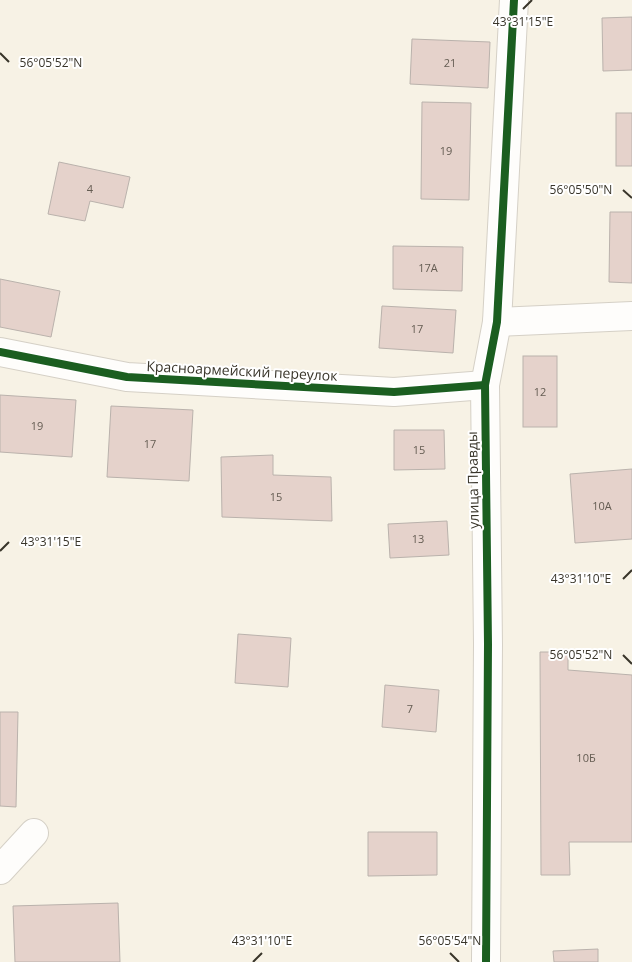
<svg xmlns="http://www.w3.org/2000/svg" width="632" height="962" font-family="'Open Sans',sans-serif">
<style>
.building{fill:#e5d2cb;stroke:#bab2ac}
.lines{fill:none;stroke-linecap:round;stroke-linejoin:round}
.minor-casing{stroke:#d5d0c6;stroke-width:30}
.minor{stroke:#fefdfb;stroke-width:28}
.cycleway-casing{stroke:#fff;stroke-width:11}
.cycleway{stroke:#1b5e20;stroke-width:8}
.ticks{fill:none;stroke:#39352a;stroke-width:2}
.labels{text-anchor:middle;stroke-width:4;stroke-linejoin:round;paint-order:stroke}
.number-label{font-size:11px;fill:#645c52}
.street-label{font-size:14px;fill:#39352a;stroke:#fff}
.ticks-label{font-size:12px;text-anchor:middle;fill:#39352a;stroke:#fff;stroke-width:4;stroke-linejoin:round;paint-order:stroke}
</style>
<rect width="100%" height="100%" fill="#f7f2e5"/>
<g class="building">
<polygon points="632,17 632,70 603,71 602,18"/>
<polygon points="412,39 490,42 488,88 410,84"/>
<polygon points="422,102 471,103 469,200 421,199"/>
<rect x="616" y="113" width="16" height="53"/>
<polygon points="59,162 130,177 123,208 90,201 85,221 48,214"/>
<polygon points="610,212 632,212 632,283 609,282"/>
<polygon points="393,246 463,247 462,291 393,289"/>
<polygon points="0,279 60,291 51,337 0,327"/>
<polygon points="382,306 456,310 453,353 379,348"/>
<rect x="523" y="356" width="34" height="71"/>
<polygon points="0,395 76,400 72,457 0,452"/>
<polygon points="111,406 193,410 189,481 107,477"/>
<polygon points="394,430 444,430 445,469 394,470"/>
<polygon points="273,455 273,475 331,477 332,521 222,517 221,457"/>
<polygon points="632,469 632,539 575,543 570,474"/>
<polygon points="447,521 449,555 390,558 388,524"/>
<polygon points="238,634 291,638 288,687 235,683"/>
<polygon points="540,652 568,652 568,670 632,675 632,842 569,842 570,875 541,875"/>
<polygon points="385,685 439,690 436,732 382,727"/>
<polygon points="0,712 18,712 16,807 0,806"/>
<polygon points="368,832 437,832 437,875 368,876"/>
<polygon points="118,903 120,962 15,962 13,906"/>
<polygon points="598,949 598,962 554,962 553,951"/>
</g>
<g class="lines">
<g class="minor-casing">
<g id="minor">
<polyline points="497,322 632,316"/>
<polyline points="0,352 127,377 394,392 485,385"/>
<polyline points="0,870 34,833"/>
<polyline points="486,962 488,644 485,385 497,322 514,0"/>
</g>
</g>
<use href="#minor" class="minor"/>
<g class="cycleway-casing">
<g id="cycleway">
<polyline points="0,352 127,377 394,392 485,385"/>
<polyline points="486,962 488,644 485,385 497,322 514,0"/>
</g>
</g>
<use href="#cycleway" class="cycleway"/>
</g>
<path class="ticks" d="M523,9L532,0M0,53L9,62M623,190L632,198M0,551L9,542M623,579L632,570M623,655L632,664M450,953L459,962M253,962L262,953"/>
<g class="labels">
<g class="number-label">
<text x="450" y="67">21</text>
<text x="446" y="155">19</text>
<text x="90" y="193">4</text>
<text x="428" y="272">17А</text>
<text x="417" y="333">17</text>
<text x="540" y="396">12</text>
<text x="37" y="430">19</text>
<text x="150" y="448">17</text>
<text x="419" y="454">15</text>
<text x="276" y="501">15</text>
<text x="602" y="510">10А</text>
<text x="418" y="543">13</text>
<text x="410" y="713">7</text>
<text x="586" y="762">10Б</text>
</g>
<g class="street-label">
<text transform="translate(242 371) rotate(3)" y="5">Красноармейский переулок</text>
<text transform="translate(473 480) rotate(-91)" y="5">улица Правды</text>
</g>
</g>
<g class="ticks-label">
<text x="523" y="26">43°31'15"E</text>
<text x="51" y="67">56°05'52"N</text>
<text x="581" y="194">56°05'50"N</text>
<text x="51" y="546">43°31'15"E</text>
<text x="581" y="583">43°31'10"E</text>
<text x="581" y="659">56°05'52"N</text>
<text x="262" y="945">43°31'10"E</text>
<text x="450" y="945">56°05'54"N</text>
</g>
</svg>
